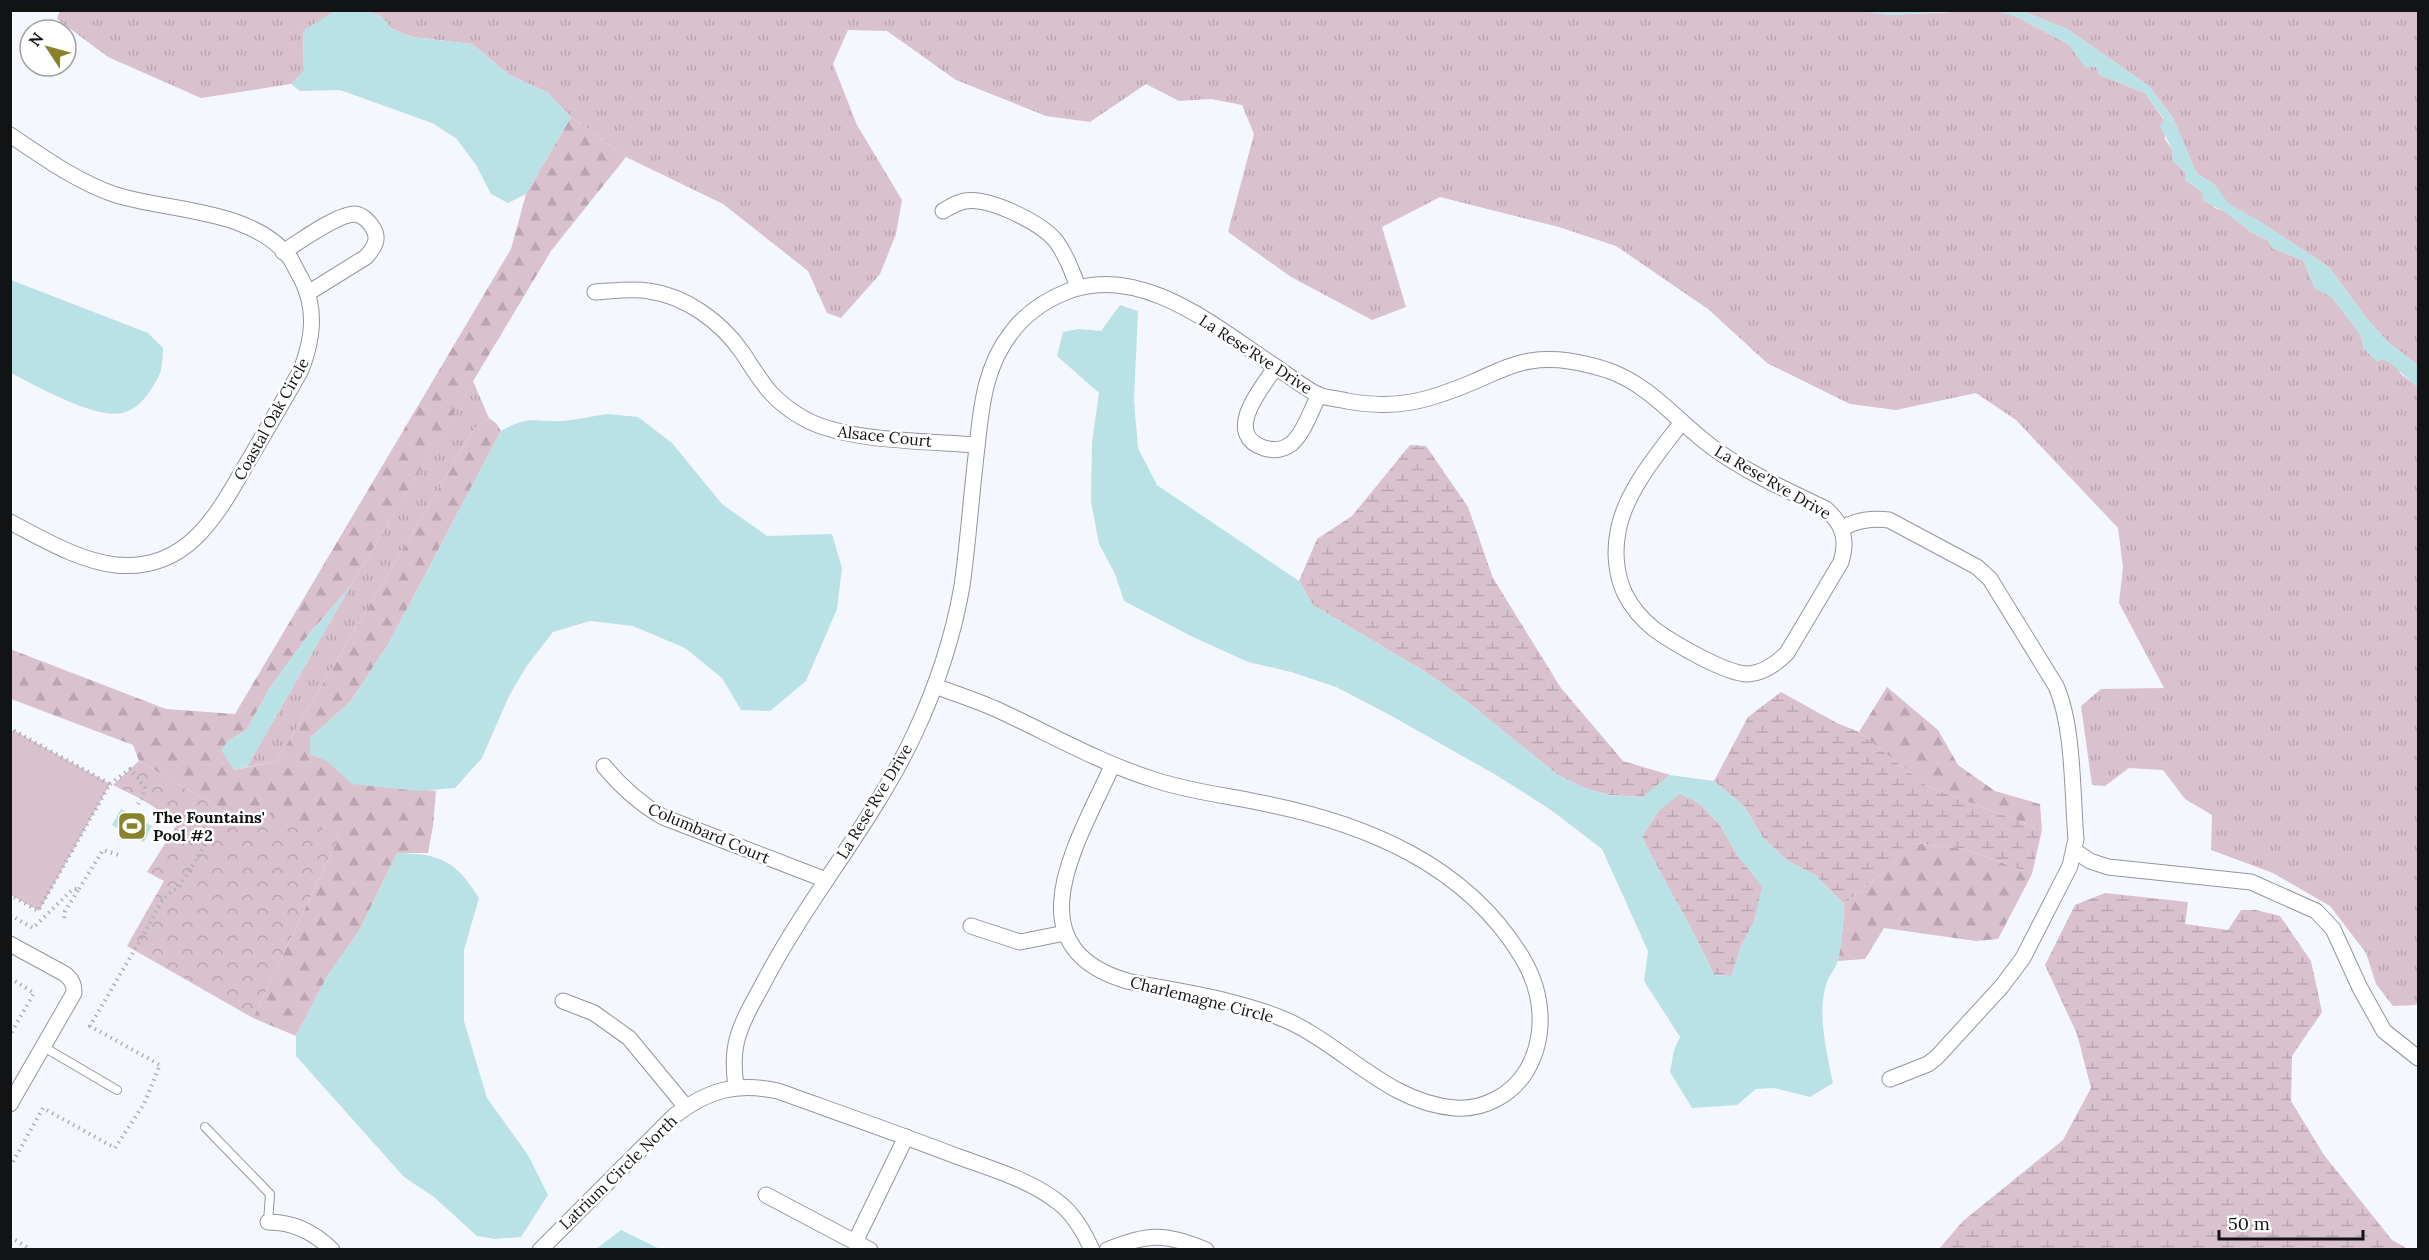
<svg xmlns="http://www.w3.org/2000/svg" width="2429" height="1260" font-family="Lora,serif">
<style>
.grass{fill:url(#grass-tufts)}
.forest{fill:url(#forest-firs)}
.wetland{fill:url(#wetland-marsh)}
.park{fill:url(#park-crowns)}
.garden{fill:#dac1ce}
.water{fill:#bae1e6;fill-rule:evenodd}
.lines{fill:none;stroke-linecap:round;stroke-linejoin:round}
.service-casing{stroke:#94969c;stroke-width:10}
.minor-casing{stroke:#94969c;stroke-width:17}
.path{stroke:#aeb0b6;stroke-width:4;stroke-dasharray:1.5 4.5;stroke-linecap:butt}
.service{stroke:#fff;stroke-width:8}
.minor{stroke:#fff;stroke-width:15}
.labels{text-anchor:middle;stroke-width:5;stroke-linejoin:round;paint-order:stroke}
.street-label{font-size:16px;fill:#121315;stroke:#fff}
.poi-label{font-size:16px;font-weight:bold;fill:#121315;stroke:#fff;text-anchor:start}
</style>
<defs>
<pattern id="grass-tufts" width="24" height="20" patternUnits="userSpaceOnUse" patternTransform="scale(1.5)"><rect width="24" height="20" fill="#dac1ce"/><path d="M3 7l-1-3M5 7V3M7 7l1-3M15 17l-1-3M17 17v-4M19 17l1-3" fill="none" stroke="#baa5b0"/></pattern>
<pattern id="forest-firs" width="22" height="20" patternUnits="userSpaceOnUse" patternTransform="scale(1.5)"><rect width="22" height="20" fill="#dac1ce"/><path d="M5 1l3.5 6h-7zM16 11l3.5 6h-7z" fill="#baa5b0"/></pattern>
<pattern id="wetland-marsh" width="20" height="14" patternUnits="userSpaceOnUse" patternTransform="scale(1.5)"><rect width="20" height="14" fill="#dac1ce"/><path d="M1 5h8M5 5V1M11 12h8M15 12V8" fill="none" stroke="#baa5b0"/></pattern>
<pattern id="park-crowns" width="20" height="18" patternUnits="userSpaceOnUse" patternTransform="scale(1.5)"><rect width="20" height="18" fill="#dac1ce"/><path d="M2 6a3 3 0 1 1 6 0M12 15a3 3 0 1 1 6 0" fill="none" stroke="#baa5b0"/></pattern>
</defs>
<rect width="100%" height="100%" fill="#f5f7fe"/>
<g class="grass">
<polygon points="60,10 336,11 303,31 304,71 291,84 201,98 108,57 57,19"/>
<polygon points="1858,10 1889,15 1994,10 2015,16 2068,44 2086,67 2096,67 2100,75 2145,93 2164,120 2165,139 2173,151 2172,160 2185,172 2185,180 2202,192 2215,208 2224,211 2255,235 2268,240 2272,248 2303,260 2315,288 2332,297 2360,334 2364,349 2396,366 2401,374 2418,387 2418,1003 2415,1005 2393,1006 2376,984 2366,953 2330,906 2273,873 2211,850 2212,815 2185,799 2163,770 2129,768 2105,786 2092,785 2081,706 2101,689 2164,688 2119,603 2123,567 2118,528 2016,420 1976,393 1896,410 1850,404 1767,363 1708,309 1616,246 1559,227 1440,197 1382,227 1406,307 1372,320 1291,277 1228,232 1254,134 1242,105 1211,99 1179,101 1146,84 1090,122 1046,116 956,80 887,31 848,30 833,64 857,125 902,200 896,234 880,274 841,318 827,313 808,271 723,204 626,157 571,117 547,92 509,75 472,44 412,37 392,29 381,16 367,11"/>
<polygon points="2022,11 2418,11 2418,365 2389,343 2367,319 2329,267 2262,223 2227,203 2214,184 2197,174 2173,118 2149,86 2067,29"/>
<polygon points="473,381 489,418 474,429 277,761 247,767 350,587"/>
</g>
<g class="forest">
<polygon points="571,117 626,157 551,251 350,587 308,635 270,688 246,730 228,741 234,770 277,761 474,429 489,418 496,423 501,431 389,643 351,701 310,738 310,754 326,760 352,783 436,791 433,826 428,853 397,853 359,931 328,975 296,1036 253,1018 340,835 225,812 139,761 133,745 11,699 10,649 166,709 235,714 511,249 526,194"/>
<polygon points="1887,687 1938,730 1958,765 1995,791 2040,804 2042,830 1927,786 1859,732"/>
<polygon points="1914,843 1965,849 2032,874 1998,939 1976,941 1884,928 1865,959 1838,961 1843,927 1844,904 1883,873"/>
</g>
<g class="wetland">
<polygon points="1410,445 1426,446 1468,507 1493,578 1561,688 1623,761 1670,775 1643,797 1609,795 1584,788 1558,775 1465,700 1427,673 1313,605 1299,581 1317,539 1352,516"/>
<polygon points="1781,692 1837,723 1859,732 1927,786 2042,830 2032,874 1965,849 1914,843 1883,873 1844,904 1815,875 1788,861 1763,838 1744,806 1714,781 1748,717"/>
<path d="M1680,793L1700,804L1720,825L1736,853L1763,887L1754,922L1741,946L1732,976L1714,975C1693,927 1665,884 1642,837L1658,811Z"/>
<polygon points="2105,893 2188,902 2185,924 2228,930 2241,910 2256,910 2280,916 2311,961 2322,1012 2292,1056 2291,1101 2324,1155 2392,1240 2408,1249 1939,1249 1963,1221 2063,1140 2091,1088 2077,1034 2045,965 2075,905"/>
</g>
<polygon class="park" points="139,761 225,812 238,806 340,835 253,1018 127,946 164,881 147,872 178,823 143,800 113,785"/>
<polygon class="garden" points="13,730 110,784 39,911 11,895 10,734"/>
<g class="water">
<polygon points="336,10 367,11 381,16 392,29 412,37 472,44 509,75 547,92 571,117 526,194 508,203 491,194 476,165 456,138 432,123 340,90 300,91 291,84 304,71 303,31"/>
<polygon points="1858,11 1959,11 1889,15"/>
<path d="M1994,11H2022L2067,29L2149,86L2173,118L2197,174L2214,184L2228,203L2262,223L2329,267L2367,319L2389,343L2418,365V387C2405,378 2397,366 2383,359L2377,362L2364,349L2360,334L2332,297L2315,288L2303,260L2272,248L2268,240L2255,235L2224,211L2203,201L2202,192L2185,180V172L2172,160L2173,151L2160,126L2164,119L2145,93L2099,75L2096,67L2086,68L2068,44L2015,16Z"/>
<path d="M11,280L148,333L163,348C162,371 162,374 148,394C141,403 134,410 122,413C94,419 37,386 11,373Z"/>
<path d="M1120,305L1138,311L1134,400L1138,448L1157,485L1299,581L1313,605L1427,673L1465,700L1558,775L1584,788L1608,795L1642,797L1670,775L1714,781L1744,806L1763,838L1788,861L1815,875L1844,904C1843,922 1843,942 1838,960C1836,969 1828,976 1826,985C1817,1013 1827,1055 1833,1083L1810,1097L1774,1088L1756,1089L1737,1105L1692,1108L1670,1072L1674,1050L1680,1037L1644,981L1648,951L1602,849L1551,810L1496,775L1388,714L1336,687L1291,672L1248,662L1193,637L1124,601L1115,574L1099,544L1091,501L1092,442L1099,393L1057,356L1063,332L1078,329L1101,331ZM1680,794L1700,804L1720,825L1736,853L1762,887L1754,922L1741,946L1731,976L1714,975C1693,927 1665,884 1642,837L1658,811Z"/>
<path d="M608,414L638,417L672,443L722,504L767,536L832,534L842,568L837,609L806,681L770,711L741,710L722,678L685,648L633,626L590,621L553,632L526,667L509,696L482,758L455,788L418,791L352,784L326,760L310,754V738L351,701L389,643L501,431C530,415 531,422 561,421C577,420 593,416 608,414Z"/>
<polygon points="350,587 247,767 234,770 221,750 228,741 246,730 270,688 308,635"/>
<polygon points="121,809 152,826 144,842 112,825"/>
<path d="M397,853C441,854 455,860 479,898L464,950V1021L487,1098L528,1155L548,1195L521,1237L495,1239L477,1236L434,1197L404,1177L296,1056V1036L328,975L359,931Z"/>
<polygon points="621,1230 660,1249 596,1249"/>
</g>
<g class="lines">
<g class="service-casing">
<g id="service">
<polyline points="42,1046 117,1090"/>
<polyline points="205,1127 270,1194 268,1222"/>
</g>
</g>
<g class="minor-casing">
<g id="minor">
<path d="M10,135C43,157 76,181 113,194C168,212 252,208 290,258C294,264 297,272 301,278C317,309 313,339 301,370C284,400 267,429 250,458C219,511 190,572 116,565C79,561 43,539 10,522"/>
<path d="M943,211C950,207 957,202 965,201C989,197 1040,222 1056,241C1066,255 1072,271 1078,287"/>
<path d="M283,252C299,242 337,214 355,214C362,215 369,221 373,228C380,239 374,248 366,257L308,293"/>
<path d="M595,292C613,291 632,288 649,291C686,296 721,322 742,352C762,382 770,399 803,418C844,442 928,441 977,445"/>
<path d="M1276,367C1262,387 1222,434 1264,448C1274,451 1283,450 1291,444C1304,433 1311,410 1319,395"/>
<path d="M1842,528C1858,520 1871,518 1889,520L1977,567L1990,579L2056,686C2074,727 2072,793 2076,839L2070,866L2023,958L2002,986L1937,1057L1928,1064L1890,1079"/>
<path d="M935,686C956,694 978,701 998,710C1050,734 1100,763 1155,780C1188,791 1223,795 1257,802C1362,822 1466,863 1523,959C1543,993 1547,1035 1527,1070C1512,1095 1484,1110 1455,1108C1389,1103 1345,1047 1288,1021C1238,999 1180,992 1127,981C1009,946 1080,839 1112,766"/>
<path d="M604,766C622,788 639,803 663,817L826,880"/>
<polyline points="2075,851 2090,861 2108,867 2251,882 2316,911 2333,929 2360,988 2384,1031 2418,1058"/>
<polyline points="971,926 1020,942 1065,933"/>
<path d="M10,944L65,974C72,980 74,984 74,993L10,1104"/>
<polyline points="563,1001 594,1013 629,1038 686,1107"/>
<path d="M736,1087C734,1072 733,1058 736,1044C741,1021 754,1001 765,980C809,896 873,822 914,735C936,688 953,638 962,586C968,543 971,499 976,456C981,412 983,369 1011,333C1025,314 1044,301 1066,292C1139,263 1212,324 1270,363C1286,373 1304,389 1321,396C1329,398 1339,399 1347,401C1396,410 1428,401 1473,382C1492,374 1510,364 1530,361C1557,357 1581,362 1607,370C1649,384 1677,421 1712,447C1747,473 1787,490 1826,509C1843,524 1848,540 1841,562L1787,653C1776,664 1764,673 1748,674C1726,674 1673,643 1654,629C1643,620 1632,608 1625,594C1616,575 1614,552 1618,532C1624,493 1659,452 1682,422"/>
<polyline points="766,1195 870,1250"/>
<path d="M268,1222C294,1222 314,1232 332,1250"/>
<polyline points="855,1242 906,1137"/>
<path d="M540,1250L674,1116C708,1090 736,1082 778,1091C839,1113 899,1134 959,1157C992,1169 1030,1180 1058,1202C1074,1214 1084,1232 1092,1250"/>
<path d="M1107,1250C1148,1233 1166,1233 1206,1250"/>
</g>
</g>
<g class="path">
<polyline points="10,734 13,730 110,784 38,911 10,895"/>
<polyline points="110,784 130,769 145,788 143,797 138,804"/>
<polyline points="79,889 103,850 122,856"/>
<polyline points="10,915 33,928 73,889 79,889 65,911 64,919"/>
<polyline points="10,978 34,993 10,1035"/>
<polyline points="10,1167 43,1108 115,1148 144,1104 160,1065 90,1026 148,927 161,902 167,895 179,887 206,843 186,842 167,835"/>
<polyline points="10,1237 32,1250"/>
</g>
<use href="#service" class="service"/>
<use href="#minor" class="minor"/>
</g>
<defs>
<g id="stadium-square" transform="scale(1.5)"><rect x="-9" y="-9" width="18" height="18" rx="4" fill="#89822a" stroke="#fff"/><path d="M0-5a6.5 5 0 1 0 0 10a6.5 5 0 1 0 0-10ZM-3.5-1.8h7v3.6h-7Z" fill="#fff"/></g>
</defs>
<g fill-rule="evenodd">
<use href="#stadium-square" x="132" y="826"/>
</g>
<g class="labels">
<g class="street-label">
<text transform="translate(1256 354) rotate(33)" y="6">La Rese'Rve Drive</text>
<text transform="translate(271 419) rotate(-61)" y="6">Coastal Oak Circle</text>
<text transform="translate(885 436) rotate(6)" y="6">Alsace Court</text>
<text transform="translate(1773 482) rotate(30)" y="6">La Rese'Rve Drive</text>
<text transform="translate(874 801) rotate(-59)" y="6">La Rese'Rve Drive</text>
<text transform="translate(709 833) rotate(23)" y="6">Columbard Court</text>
<text transform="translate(1202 999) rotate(14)" y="6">Charlemagne Circle</text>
<text transform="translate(618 1172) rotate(-44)" y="6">Latrium Circle North</text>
</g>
<g class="poi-label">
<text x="153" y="823">The Fountains'<tspan x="153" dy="18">Pool #2</tspan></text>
</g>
</g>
<rect width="2429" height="1260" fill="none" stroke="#121315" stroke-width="24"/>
<g transform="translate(48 48) rotate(306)"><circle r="28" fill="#ffffff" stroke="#a0a1a1" stroke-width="1.5"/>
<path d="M0-4.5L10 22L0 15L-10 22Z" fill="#89822a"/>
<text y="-9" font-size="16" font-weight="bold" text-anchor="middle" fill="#121315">N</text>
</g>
<path d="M2219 1230v9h144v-9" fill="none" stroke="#121315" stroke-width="3"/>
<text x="2228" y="1230" font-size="18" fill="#121315" stroke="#ffffff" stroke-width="4.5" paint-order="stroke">50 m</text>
</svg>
